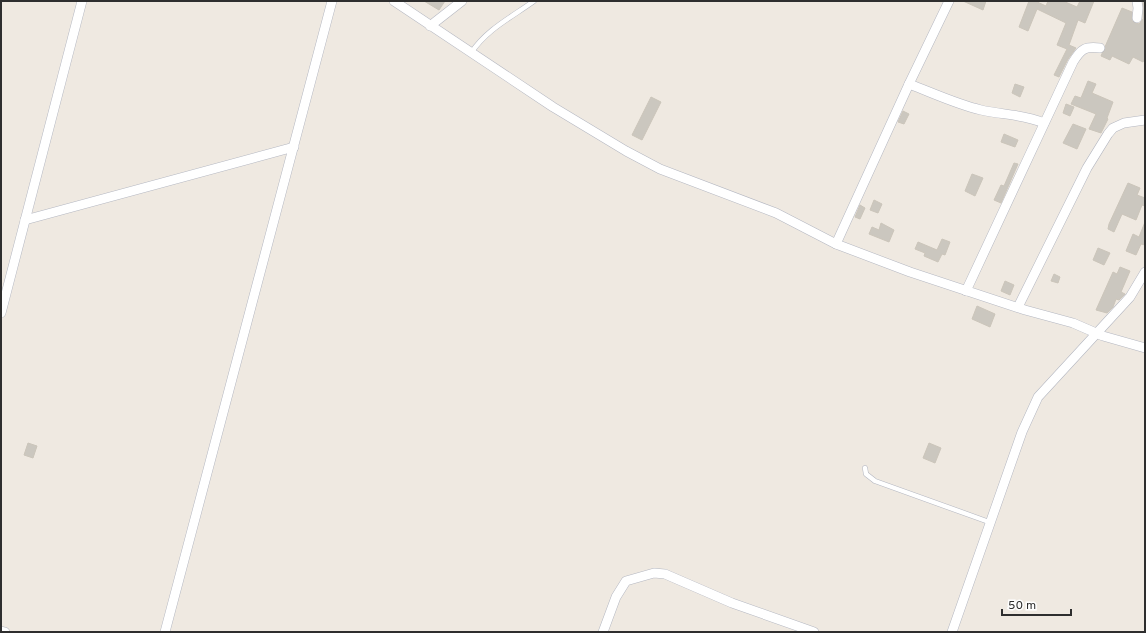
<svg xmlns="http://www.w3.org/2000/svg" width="1146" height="633" font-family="Overpass,sans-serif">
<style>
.building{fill:#cbc7bf;stroke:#cbc5ba}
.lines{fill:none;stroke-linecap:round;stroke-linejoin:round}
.lane-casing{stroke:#b4b7c1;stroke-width:5.5}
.street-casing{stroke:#b4b7c1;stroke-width:10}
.lane{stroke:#fff;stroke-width:4.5}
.street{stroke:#fff;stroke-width:9}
</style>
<rect width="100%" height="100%" fill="#efe9e1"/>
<g class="building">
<polygon points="424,1 445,1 439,10"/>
<polygon points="963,1 986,1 983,10"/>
<polygon points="1029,1 1035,1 1046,6 1048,1 1063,1 1077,7 1080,1 1094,1 1085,23 1078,20 1069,45 1076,48 1068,59 1059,77 1054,75 1067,49 1057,45 1066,23 1037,9 1028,31 1019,27"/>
<polygon points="1143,1 1145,1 1145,58 1143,62 1133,57 1129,64 1112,56 1110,60 1101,56 1122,8 1132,12 1132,21 1139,24 1143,19"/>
<polygon points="1088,81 1096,84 1092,93 1113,102 1107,118 1108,119 1101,133 1089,129 1096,114 1071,104 1075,96 1081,98"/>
<polygon points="1015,84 1024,87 1020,97 1012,93"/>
<polygon points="651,97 661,102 642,140 632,135"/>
<polygon points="1066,104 1074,107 1070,116 1063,113"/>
<polygon points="903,111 909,114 904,124 898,122"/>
<polygon points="1073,124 1086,129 1077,149 1063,143"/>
<polygon points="1004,134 1018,140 1015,147 1001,142"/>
<polygon points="1014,163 1018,164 1001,203 994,200 1001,185 1004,186"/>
<polygon points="972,174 983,178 975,196 965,191"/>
<polygon points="1128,183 1140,188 1137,195 1145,198 1145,206 1142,205 1136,220 1122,214 1114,232 1108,229 1109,224"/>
<polygon points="874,200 882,204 878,213 870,210"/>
<polygon points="860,205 865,208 860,219 855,217"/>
<polygon points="1145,222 1145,245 1141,244 1136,255 1126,251 1133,234 1139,237"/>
<polygon points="881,223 894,230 889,242 869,234 872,227 879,230"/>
<polygon points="942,239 950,242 945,255 942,254 938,262 924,256 925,253 915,249 918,242 937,250"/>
<polygon points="1098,248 1110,253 1104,265 1093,260"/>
<polygon points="1120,267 1130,271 1121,292 1125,294 1119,300 1116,299 1113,307 1107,313 1096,310 1113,272 1117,274"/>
<polygon points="1054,274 1060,277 1058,283 1051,281"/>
<polygon points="1005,281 1014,285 1010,295 1001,291"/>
<polygon points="977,306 995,314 990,327 972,319"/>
<polygon points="28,443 37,446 33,458 24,455"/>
<polygon points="929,443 941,448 935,463 923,458"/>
</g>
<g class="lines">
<g class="lane-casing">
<g id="lane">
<path d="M471,53C487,29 512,17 534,1"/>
<polyline points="865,468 866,474 875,481 989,522"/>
</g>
</g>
<g class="street-casing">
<g id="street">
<polyline points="394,1 553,107 626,151 660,169 776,213 836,244 910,272 1025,310 1073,323 1103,336 1145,348"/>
<polyline points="1137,1 1138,8 1137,18"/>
<polyline points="430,26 462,1"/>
<path d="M909,84C933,93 956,104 981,110C1003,115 1023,114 1044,123"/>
<polyline points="25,220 294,147"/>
<polyline points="836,244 909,84 949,1"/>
<path d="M966,291L1073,62C1081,49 1085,46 1100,48"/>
<polyline points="1018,307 1087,168 1108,134 1113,128 1124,123 1145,120"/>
<polyline points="1,313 82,1"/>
<polyline points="1,631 5,632"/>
<polyline points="165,632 332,1"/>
<polyline points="603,632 616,597 626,581 654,573 665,574 732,603 814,632"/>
<polyline points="952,632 1022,432 1038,397 1130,297 1145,272"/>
</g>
</g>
<use href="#lane" class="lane"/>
<use href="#street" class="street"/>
</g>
<rect width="1146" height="633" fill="none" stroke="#2e2e2e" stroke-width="4"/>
<path d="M1002 609v6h69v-6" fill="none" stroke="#2e2e2e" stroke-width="2"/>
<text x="1008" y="609" font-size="12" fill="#2e2e2e" stroke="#ffffff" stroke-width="3" paint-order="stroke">50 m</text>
</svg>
